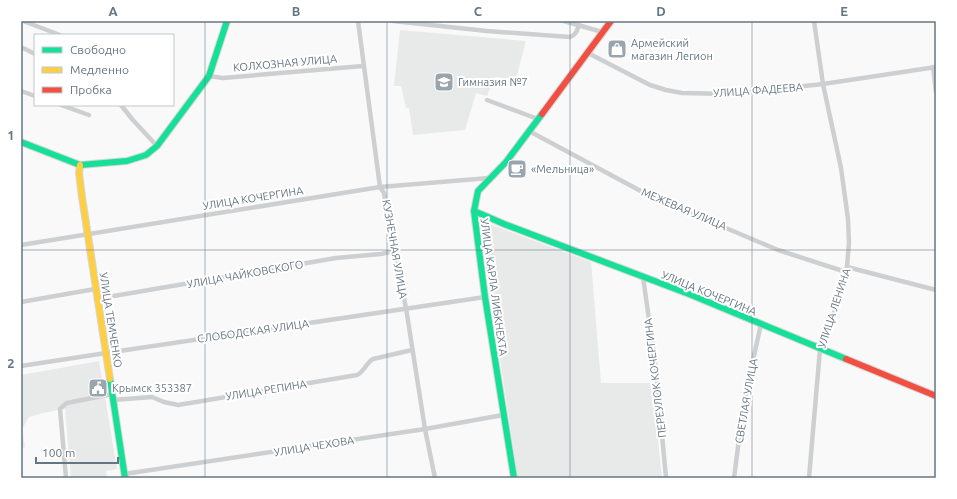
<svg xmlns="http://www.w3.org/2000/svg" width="957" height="499" font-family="Ubuntu,sans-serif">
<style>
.built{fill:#e8e9e9}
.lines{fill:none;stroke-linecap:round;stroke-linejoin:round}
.fast-casing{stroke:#d5d6d7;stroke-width:8}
.slow-casing{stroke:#d5d6d7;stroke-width:8}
.jam-casing{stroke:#d5d6d7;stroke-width:8}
.street{stroke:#cecfd0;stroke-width:4.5}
.fast{stroke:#16e098;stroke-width:6}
.slow{stroke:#ffcf43;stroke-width:6}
.jam{stroke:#f24e42;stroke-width:6}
.grid{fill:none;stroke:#657683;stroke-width:1;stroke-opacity:0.55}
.labels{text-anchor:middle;stroke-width:4;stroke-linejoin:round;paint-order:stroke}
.poi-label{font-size:11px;fill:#657683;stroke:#fff;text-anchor:start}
.street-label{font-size:11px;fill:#657683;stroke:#fff}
.neatline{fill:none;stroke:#657683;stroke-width:1.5}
.grid-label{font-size:13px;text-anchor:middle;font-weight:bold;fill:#657683}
</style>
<rect width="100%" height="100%" fill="#f9f9f9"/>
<g class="built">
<polygon points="400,30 526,41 516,79 495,77 487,96 476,93 465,130 413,135 409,108 406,108 401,86 394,86"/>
<polygon points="479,220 591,262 601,383 652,383 662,478 518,478"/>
<polygon points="99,361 117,469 106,471 107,478 71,478 65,409 43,413 29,417 22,429 25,447 21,448 21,375"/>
</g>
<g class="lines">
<g class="fast-casing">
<g id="fast">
<polyline points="21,142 80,165 127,161 146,155 157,146 209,76 227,21"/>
<polyline points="474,211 504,224 689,294 846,359"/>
<polyline points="110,379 125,478"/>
<polyline points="514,478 485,297 474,211 478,191 506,162 542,114"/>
</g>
</g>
<g class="slow-casing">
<polyline id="slow" points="80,165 79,173 82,197 110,379"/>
</g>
<g class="jam-casing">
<g id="jam">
<polyline points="542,114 611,21"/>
<polyline points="846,359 936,396"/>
</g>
</g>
<g class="street">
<polyline points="23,21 60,35"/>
<polyline points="358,21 380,187 384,193 394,251 406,308 425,429 435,478"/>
<path d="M393,21L487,31L570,37C576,35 577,31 579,25"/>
<polyline points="564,21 602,32"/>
<polyline points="21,47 35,54"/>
<polyline points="588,53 650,85 666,90 682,93 729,94 823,84 936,67"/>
<polyline points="933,67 936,92"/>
<polyline points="209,76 223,78 363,66"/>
<polyline points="21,91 35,96"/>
<polyline points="487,100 538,119"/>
<polyline points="61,105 89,115"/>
<polyline points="121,105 132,119 157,146"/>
<polyline points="529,131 650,196 778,250 846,272"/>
<polyline points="21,245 380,187 489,178"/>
<polyline points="847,267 936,290"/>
<polyline points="643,277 656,369 666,478"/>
<polyline points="96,299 336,258 381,254 394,251"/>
<polyline points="21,302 95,289"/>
<polyline points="21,366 106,353 485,297"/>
<path d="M113,400L152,397L164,402L178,405L357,375C364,372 366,363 373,359L412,350"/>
<polyline points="124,474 425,429 503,415"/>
<polyline points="66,478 60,409 63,406 67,403 112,394"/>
<path d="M734,478C740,426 749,375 761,324"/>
<polyline points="809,478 820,349 834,313 847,267 849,243 848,219 841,168 823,84 814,21"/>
</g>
<use href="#fast" class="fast"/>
<use href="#slow" class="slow"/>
<use href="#jam" class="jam"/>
</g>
<path class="grid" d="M205,21V478M387,21V478M570,21V478M752,21V478M21,250H936"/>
<defs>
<g id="shop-square" transform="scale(1)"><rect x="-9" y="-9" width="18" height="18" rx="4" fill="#99a4ac" stroke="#fff"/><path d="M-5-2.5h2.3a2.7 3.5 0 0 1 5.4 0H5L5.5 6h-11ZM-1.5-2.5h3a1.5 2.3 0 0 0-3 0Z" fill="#fff"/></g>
<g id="school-square" transform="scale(1)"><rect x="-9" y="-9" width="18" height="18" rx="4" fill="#99a4ac" stroke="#fff"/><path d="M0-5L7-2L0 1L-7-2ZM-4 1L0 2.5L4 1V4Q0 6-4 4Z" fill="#fff"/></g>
<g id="cafe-square" transform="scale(1)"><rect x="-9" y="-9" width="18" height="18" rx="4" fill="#99a4ac" stroke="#fff"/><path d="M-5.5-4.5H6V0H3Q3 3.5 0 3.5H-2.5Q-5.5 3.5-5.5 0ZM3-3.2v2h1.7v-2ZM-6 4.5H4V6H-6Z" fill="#fff"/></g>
<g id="civic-square" transform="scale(1)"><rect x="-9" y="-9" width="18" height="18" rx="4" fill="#99a4ac" stroke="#fff"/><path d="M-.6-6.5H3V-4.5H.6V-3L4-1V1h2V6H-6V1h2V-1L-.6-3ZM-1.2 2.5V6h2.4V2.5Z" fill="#fff"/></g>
</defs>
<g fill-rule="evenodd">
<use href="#shop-square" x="617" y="49"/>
<use href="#school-square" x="444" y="82"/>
<use href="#cafe-square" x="517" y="169"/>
<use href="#civic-square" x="98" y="388"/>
</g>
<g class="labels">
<g class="poi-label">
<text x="631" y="47">Армейский<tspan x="631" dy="13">магазин Легион</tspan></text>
<text x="458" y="86">Гимназия №7</text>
<text x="531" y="173">«Мельница»</text>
<text x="112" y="392">Крымск 353387</text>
</g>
<g class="street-label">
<text transform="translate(285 63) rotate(-5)" y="4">КОЛХОЗНАЯ УЛИЦА</text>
<text transform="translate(758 90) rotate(-4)" y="4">УЛИЦА ФАДЕЕВА</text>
<text transform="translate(253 198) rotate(-9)" y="4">УЛИЦА КОЧЕРГИНА</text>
<text transform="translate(684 209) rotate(23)" y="4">МЕЖЕВАЯ УЛИЦА</text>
<text transform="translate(395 249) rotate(80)" y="4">КУЗНЕЧНАЯ УЛИЦА</text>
<text transform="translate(245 274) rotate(-10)" y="4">УЛИЦА ЧАЙКОВСКОГО</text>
<text transform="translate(494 287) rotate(82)" y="4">УЛИЦА КАРЛА ЛИБКНЕХТА</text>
<text transform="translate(709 293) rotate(22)" y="4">УЛИЦА КОЧЕРГИНА</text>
<text transform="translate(834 308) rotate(-72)" y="4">УЛИЦА ЛЕНИНА</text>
<text transform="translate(111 320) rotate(81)" y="4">УЛИЦА ТЕМЧЕНКО</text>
<text transform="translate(253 331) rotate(-8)" y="4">СЛОБОДСКАЯ УЛИЦА</text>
<text transform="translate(655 378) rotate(-97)" y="4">ПЕРЕУЛОК КОЧЕРГИНА</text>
<text transform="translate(266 390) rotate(-9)" y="4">УЛИЦА РЕПИНА</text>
<text transform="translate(746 401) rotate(-80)" y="4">СВЕТЛАЯ УЛИЦА</text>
<text transform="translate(314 446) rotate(-9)" y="4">УЛИЦА ЧЕХОВА</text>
</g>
</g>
<rect width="957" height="499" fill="none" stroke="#ffffff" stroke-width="44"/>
<rect x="34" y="34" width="140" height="72" fill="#ffffff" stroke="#c1c8cd"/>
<rect x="42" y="47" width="20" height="6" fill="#16e098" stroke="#c1c8cd"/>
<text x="70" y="54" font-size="12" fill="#657683">Свободно</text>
<rect x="42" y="67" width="20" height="6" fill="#ffcf43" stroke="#c1c8cd"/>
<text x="70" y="74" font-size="12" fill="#657683">Медленно</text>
<rect x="42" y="87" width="20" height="6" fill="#f24e42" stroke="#c1c8cd"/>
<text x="70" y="94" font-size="12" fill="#657683">Пробка</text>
<path d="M36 457v6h82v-6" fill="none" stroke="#657683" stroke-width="2"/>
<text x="42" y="457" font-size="12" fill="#657683" stroke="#ffffff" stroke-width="3" paint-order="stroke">100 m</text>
<rect x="22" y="22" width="913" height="455" class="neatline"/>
<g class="grid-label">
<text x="113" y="16">A</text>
<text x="296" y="16">B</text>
<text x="478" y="16">C</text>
<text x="661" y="16">D</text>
<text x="844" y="16">E</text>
<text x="11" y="140">1</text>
<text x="11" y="368">2</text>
</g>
</svg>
